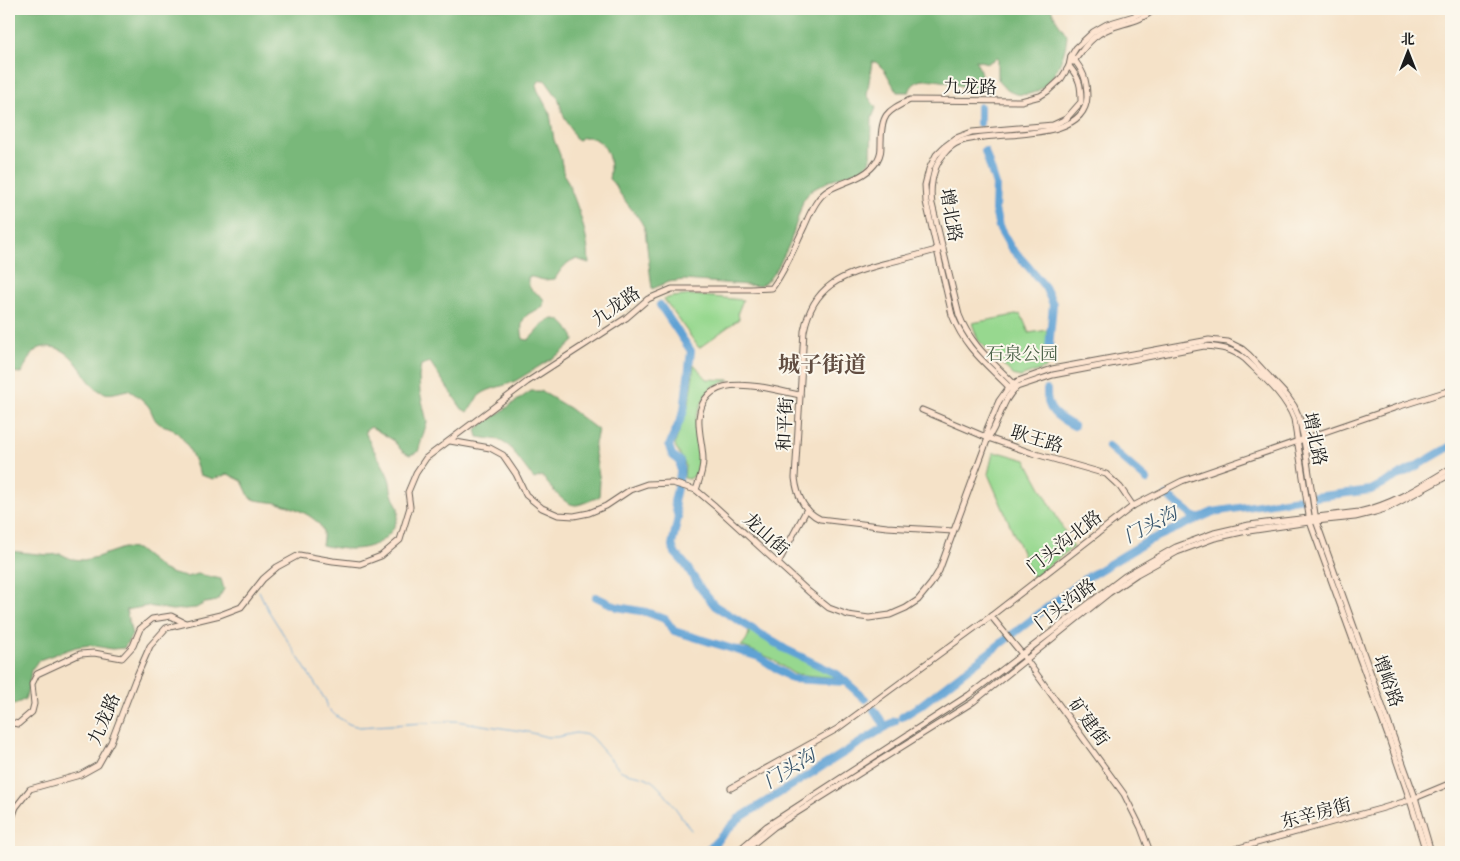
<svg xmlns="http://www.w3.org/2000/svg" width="1460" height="861" font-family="'EB Garamond','Noto Serif SC',serif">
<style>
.green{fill:#97d88f;stroke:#5a7a56}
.forest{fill:#79b87a;stroke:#4a6a4b}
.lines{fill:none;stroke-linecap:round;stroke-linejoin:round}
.stream{stroke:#61a2d4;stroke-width:1}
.river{stroke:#61a2d4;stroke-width:8}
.secondary-casing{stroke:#686158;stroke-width:7}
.secondary{stroke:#fde4d0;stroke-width:5}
.labels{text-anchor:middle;stroke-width:4;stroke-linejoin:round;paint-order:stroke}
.street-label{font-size:18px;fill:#1c1c1c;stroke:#fbf7ec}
.park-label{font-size:18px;fill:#475e44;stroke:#fbf7ec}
.water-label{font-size:19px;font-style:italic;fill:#3b586f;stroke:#fbf7ec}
.district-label{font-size:22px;font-weight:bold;fill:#614d41;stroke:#fbf7ec}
</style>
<rect width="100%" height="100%" fill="#fbf7ec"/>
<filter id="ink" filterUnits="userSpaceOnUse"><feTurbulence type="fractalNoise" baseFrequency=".02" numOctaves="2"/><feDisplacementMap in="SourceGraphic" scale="10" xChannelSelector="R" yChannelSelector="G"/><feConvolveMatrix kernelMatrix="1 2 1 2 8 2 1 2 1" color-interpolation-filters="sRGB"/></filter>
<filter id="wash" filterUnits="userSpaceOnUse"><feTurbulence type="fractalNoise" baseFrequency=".0096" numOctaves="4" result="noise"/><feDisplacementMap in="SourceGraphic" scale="20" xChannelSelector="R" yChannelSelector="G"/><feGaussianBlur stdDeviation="1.12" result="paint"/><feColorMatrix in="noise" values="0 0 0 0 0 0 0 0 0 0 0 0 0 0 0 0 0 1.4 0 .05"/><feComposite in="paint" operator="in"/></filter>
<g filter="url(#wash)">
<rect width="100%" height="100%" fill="#f5e2c8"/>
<g class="green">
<polygon points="693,295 743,300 738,312 739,319 699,348 664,299 672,297"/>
<polygon points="1021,314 1029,333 1047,330 1046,368 1020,377 1013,375 978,340 972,323"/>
<path d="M694,364L707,379L730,380L713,386L704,398L696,417L700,452L697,474L689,479L684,478C684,474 685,470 685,466C684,457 675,451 675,443L689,404Z"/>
<polygon points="993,453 1002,453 1026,460 1073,547 1033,578 988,474"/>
<path d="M749,629L789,654L838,678L794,674L770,658L741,646C746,641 749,637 749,629Z"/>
</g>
<g class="forest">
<path d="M9,9H1051L1057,21L1067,35C1066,56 1052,89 1029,94C1015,96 1007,92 998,81V57L988,63L975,60C980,69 985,79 977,89C960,89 917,66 909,92H897L885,71L876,62H872L867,95L876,108L872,118L871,156L868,164L864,168L858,171L833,179L810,191L803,201L790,243L779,265L770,278L760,286L684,280L668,282L652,289L645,230C641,218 631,210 624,199C618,192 616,185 609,179C612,164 609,143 592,138C585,136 582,137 577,141L563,114L558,98L545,80H540L537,84V89L550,114L554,140L560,155L564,175L567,180C578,207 588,233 589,263C585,262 580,260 577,259C568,259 559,272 555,279L544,280L532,277H528C528,281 528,286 531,289C537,296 548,295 542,308C524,314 519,319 523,339L528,340C540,330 551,307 567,327C570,332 574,335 574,341L561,353L517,380C505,387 490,387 480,395C475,399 472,407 468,412L462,409L430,362L421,365L419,377L420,392L427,422L418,452L410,455L402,451L393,440L371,427L365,431C371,449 381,459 388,476C391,482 390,488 392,494C393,499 397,503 398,508C400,520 391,535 381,541C364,552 342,550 322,545C323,540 324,533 322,529C317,516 289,505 277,503C267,501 260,502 250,498L242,481L228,474L213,479L200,475C194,459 187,438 171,428C167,426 163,426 160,424C153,420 153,413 149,407C144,400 135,394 128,390C121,391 111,395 105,393C84,388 80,350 51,347C33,345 29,358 22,373L9,372Z"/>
<path d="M531,391H541L569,408L598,430L594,448L600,481L599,497C593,499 581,505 576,505C563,505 549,485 542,476L534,479L509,446L499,440L478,437L476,429Z"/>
<polygon points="123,548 137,549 162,569 173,574 186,577 198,574 221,579 224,589 217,601 205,603 196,608 172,610 148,606 126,610 132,635 124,648 112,649 90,645 76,647 39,660 31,670 29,686 25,699 16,704 9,704 9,551 48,555 61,554 71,559 84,560 97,557"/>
</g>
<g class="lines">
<path class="stream" d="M259,591L268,610L326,701L327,707L336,716L349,724L359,727L456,721L528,732L547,737H557L576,733L588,735L592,738L620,770C628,775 638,774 647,778C662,785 680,816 691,830"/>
<g class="river">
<polyline points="980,107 980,123"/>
<polyline points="985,151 996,185 995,210 999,227 1011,248 1026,264 1045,287 1053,304 1048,360"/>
<polyline points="660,305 691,351 684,411 669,446 672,455 680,461 680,474 674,502 678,517 672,545 675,553 685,564 701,589 715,606 785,649 837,674 865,699"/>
<path d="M1047,390C1046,411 1057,417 1074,426"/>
<polyline points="1108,446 1147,480"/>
<polyline points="1167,496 1197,519"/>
<polyline points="596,597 617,607 646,612 665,619 674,631 759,657 792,679 846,682"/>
<polyline points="874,710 886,727"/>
<polyline points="902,717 921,705 1083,580 1148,541 1213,512 1291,500 1371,490 1413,468 1451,446"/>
<polyline points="706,852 738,819 895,721"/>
</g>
</g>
</g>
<g filter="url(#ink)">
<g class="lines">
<g class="secondary-casing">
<g id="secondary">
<path d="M1073,62C1082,52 1086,42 1099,34C1117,22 1137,25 1155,9"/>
<path d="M943,248C923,254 903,259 883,264C842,275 813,285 804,331L795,478C797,495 803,511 820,519L887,527L953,531"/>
<path d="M1015,385C993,362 971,346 959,315L932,204C930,191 931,180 936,167C940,157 949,146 959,142C991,129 1085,145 1087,97C1087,79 1083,70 1071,56"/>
<path d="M1011,389C986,363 966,350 952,315L926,202L925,185L929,169L936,155L944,147L956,138L972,132L1053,125L1066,119L1081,102C1081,85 1080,79 1069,66"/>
<polyline points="922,410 988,438 1032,453 1106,474 1120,487 1133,506"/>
<polyline points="987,437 987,429 999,401 1009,387 1018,381 1052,369 1209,340 1228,342 1242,349 1249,355 1287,396 1294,406 1299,417 1304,440 1316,521 1415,797 1431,852"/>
<path d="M450,441L490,448L503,455L516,474L526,495L542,508L558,515L574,516L589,513L606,506L630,490L647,484L672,483L696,490L715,506L809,592L829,608L848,615L869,618L890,615L906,608L918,600L931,584L939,571L988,438C1000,422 1001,400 1017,387L1053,375L1204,346C1221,347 1232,349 1245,359C1263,377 1285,395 1294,419L1310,522L1388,736L1410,800L1426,852"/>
<path d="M696,490C699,481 703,471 703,460C703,446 698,432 699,418C704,367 768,389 800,395"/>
<polyline points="778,563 807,509"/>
<polyline points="991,616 1022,654 1124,794 1141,828 1150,852"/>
<polyline points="9,722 18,724 32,712 34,704 32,684 37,674 80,654 94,653 122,658 133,646 140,629 152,619 171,616 185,623"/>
<polyline points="731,788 837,729 991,616 1133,506 1182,481 1397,407 1451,390"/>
<path d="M9,826L16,807L30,789L80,775L98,765L111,742L135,680L150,646L166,628L220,615L241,607L263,579L277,567L299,555L333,561L360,564L381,556L400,540L410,507L408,492L416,473L426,458L527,382L626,318L648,299L672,289H751L772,288C786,269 794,248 804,227C808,218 812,208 818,200C832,180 862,184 877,161C881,154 881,150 881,143C881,115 886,111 910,100L1021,101L1040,96L1048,91L1061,79L1069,66L1071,56L1076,48L1093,32L1107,24L1134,16L1148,9"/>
<path d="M737,852L767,826L969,695L1125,576L1176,547L1214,533L1249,525L1359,512C1394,504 1421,486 1451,468"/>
<polyline points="743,852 774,827 973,702 1109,593 1137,574 1177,552 1215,538 1242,532 1316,521 1355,517 1375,512 1388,508 1451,474"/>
<polyline points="1224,852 1380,809 1410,800 1451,783"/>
</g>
</g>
<use href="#secondary" class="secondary"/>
</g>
</g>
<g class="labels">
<g class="street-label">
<text transform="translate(970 87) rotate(1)" y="6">九龙路</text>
<text transform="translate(951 215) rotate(80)" y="6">增北路</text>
<text transform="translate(616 306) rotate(-35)" y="6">九龙路</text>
<text transform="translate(785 424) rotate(-87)" y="6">和平街</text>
<text transform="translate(1037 439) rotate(17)" y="6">耿王路</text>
<text transform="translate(1315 439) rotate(78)" y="6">增北路</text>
<text transform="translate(766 534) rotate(42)" y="6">龙山街</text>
<text transform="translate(1064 542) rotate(-38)" y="6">门头沟北路</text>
<text transform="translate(1065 604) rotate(-37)" y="6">门头沟路</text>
<text transform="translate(1388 681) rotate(70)" y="6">增峪路</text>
<text transform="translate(104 719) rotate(-67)" y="6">九龙路</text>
<text transform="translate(1089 722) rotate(54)" y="6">矿建街</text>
<text transform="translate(1316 813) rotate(-15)" y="6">东辛房街</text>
</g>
<g class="park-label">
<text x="1022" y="360">石泉公园</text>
</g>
<g class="water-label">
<text transform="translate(1150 524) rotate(-27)" y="7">门头沟</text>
<text transform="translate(789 768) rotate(-32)" y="7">门头沟</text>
</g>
<g class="district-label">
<text x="822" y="372">城子街道</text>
</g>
</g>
<rect width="1460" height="861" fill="none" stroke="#fbf7ec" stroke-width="30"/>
<g transform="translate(1408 52)" stroke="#fbf7ec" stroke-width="4" paint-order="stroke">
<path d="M0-4L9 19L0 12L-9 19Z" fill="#1c1c1c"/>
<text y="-8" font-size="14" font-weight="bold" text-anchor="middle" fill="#1c1c1c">北</text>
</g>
</svg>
